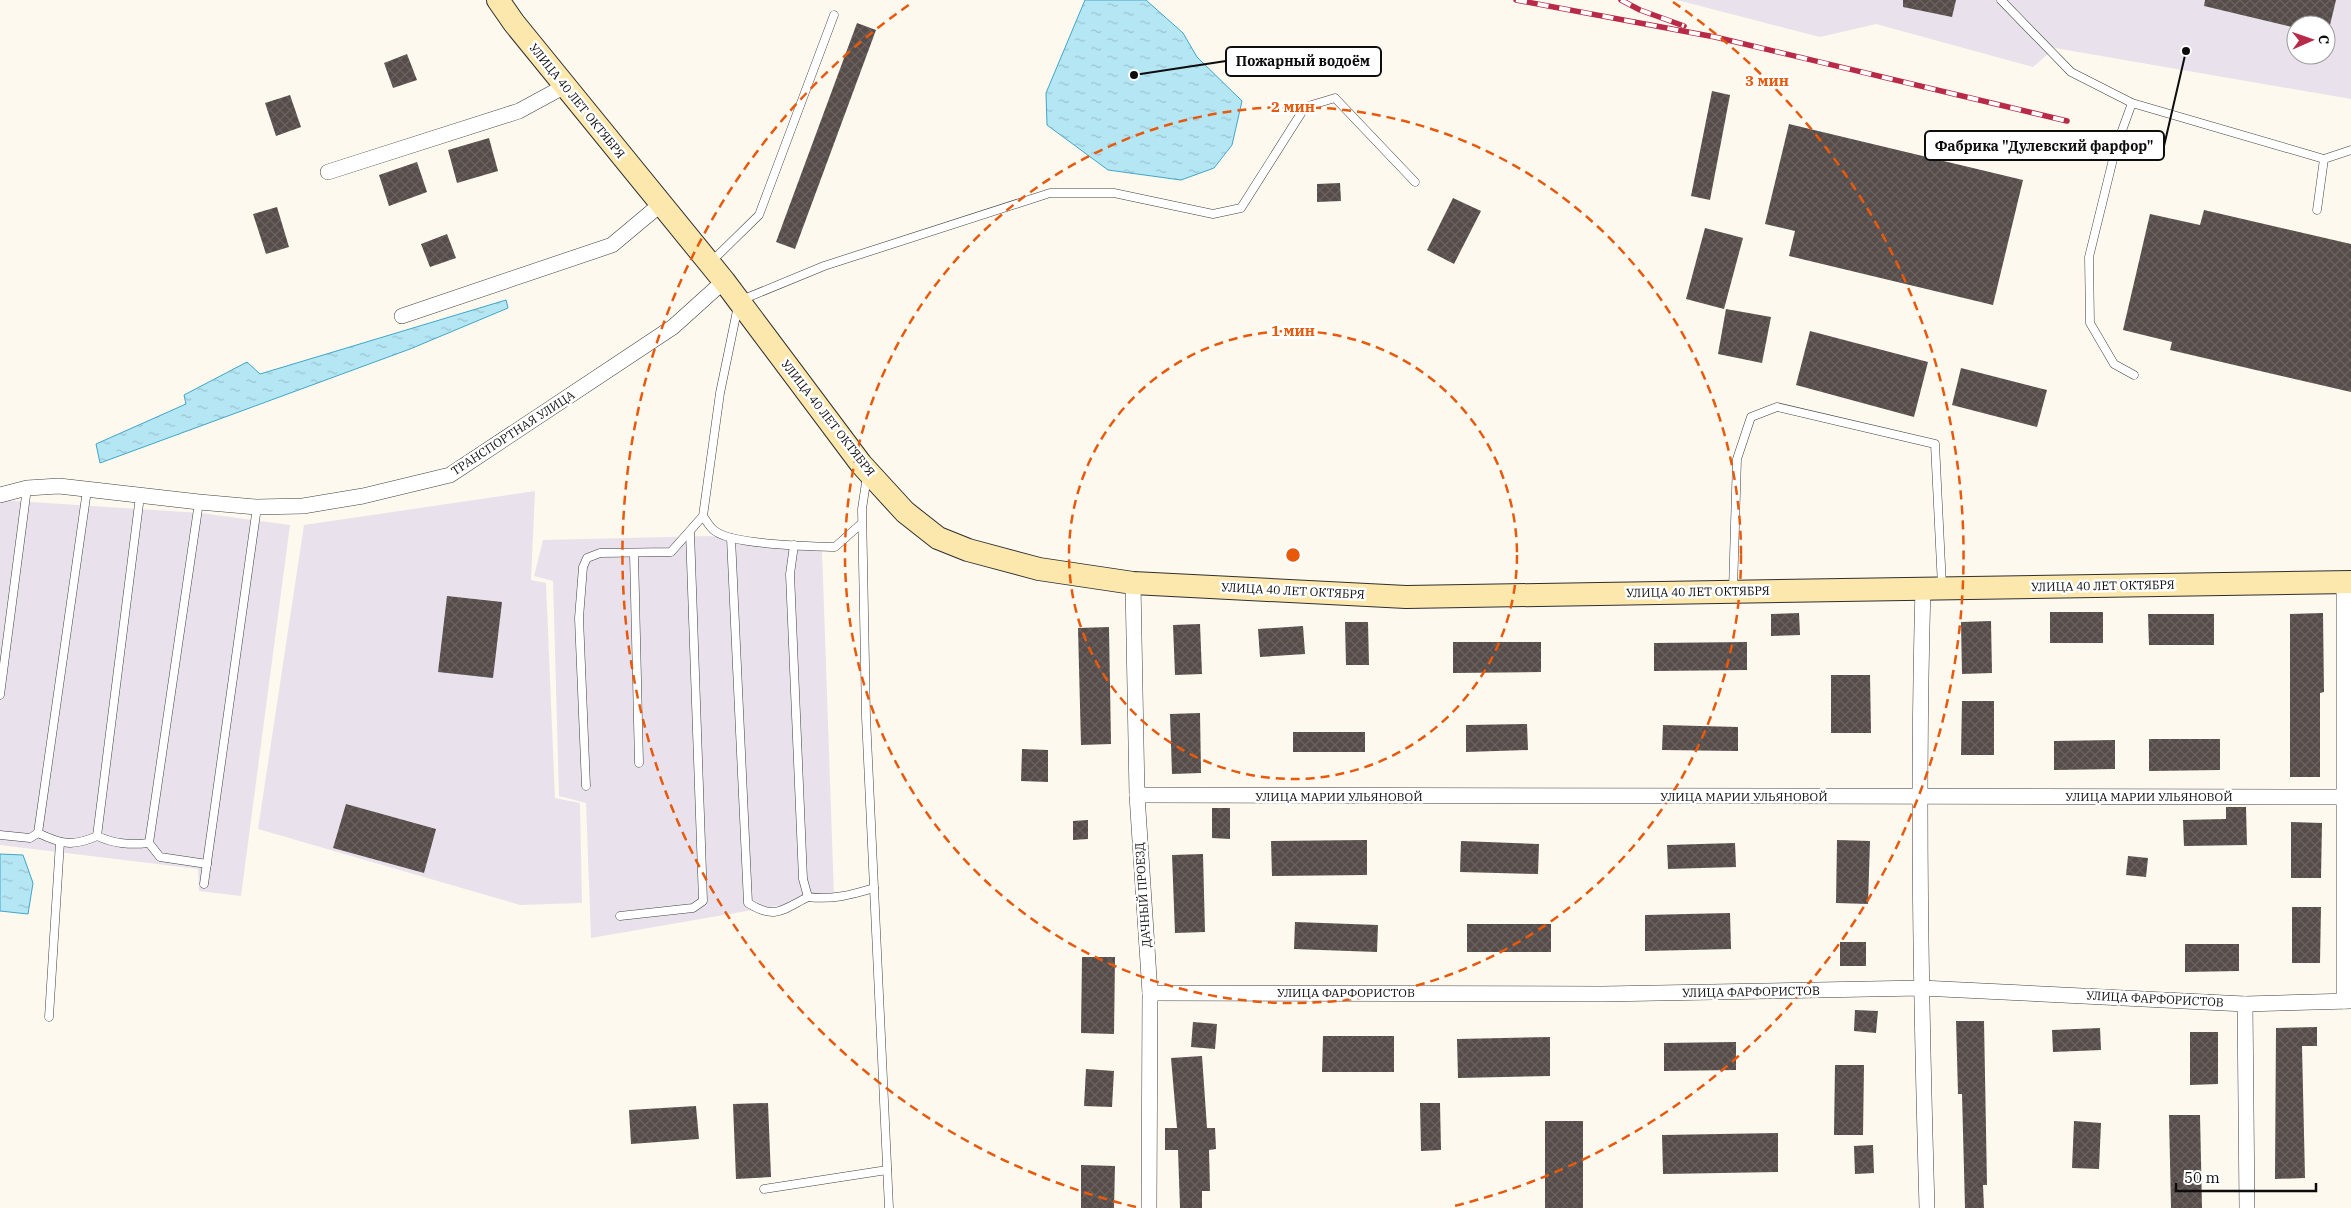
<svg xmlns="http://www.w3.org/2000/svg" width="2351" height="1208" font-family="'IBM Plex Serif',serif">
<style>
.industrial{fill:#e9e2ec;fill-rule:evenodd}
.water{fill:url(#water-ripples);stroke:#3fa6c8}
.building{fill:url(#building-cross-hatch)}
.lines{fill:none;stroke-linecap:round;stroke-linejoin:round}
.lane-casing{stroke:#404040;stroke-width:9}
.street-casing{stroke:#404040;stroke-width:16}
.secondary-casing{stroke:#2f2f2f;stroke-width:24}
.lane{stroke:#fff;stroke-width:8}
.street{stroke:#fff;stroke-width:15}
.secondary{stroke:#fce7ac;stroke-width:22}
.rail-casing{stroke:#b82a47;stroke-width:5.5}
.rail{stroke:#fff;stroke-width:4;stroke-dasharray:11;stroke-linecap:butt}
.ring{fill:none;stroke:#e8590c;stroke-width:2.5;stroke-dasharray:9 6}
.labels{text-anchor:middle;stroke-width:5;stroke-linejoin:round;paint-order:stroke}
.street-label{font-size:12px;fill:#0d0d0d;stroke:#fff}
.centre{fill:#e8590c;stroke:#fff;stroke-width:2.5}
.ring-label{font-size:15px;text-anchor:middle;font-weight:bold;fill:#e8590c;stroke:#fff;stroke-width:5;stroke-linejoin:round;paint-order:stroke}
.leader{fill:none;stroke:#0d0d0d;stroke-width:2}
.callout-dot{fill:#0d0d0d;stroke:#fff;stroke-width:2}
.callout{fill:#fff;stroke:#0d0d0d;stroke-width:2}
.callout-label{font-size:14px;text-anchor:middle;font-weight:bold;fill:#0d0d0d}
</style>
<defs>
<pattern id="water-ripples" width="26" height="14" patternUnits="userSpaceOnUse" patternTransform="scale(1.25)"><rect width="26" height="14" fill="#b5e6f4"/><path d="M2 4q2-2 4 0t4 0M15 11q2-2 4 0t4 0" fill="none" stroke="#9ac4d0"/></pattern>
<pattern id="building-cross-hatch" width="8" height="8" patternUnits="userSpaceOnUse" patternTransform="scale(1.25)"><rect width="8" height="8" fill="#564d4a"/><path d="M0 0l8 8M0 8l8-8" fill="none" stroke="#696260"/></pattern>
</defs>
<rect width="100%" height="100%" fill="#fef9ee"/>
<g class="industrial">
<path d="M1677,0H2351V99L2055,48L2033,67L1876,24L1820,37ZM2296,25H2326V55H2296Z"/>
<polygon points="535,491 531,580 546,583 555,798 580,803 582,903 520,905 258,829 304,525"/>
<polygon points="0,500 201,513 290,525 241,896 199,891 198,869 0,845"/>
<polygon points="709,536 822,549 834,896 591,938 586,803 559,796 553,581 534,576 543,540"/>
</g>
<g class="water">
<polygon points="1085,0 1146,0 1183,33 1197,57 1242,101 1232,145 1214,168 1181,180 1108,170 1047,125 1046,93"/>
<polygon points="506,300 508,308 410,349 100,463 96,444 186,404 184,395 247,362 260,374"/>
<polygon points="0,854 23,855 33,883 28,914 0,911"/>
</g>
<g class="building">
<polygon points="1903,0 1956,0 1952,17 1903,7"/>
<polygon points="2205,0 2336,0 2330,25 2296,25 2296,28 2204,6"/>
<polygon points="857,23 876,30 795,249 776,242"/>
<polygon points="407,54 417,80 393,88 384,63"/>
<polygon points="1712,91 1730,95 1710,200 1691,196"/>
<polygon points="290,95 301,127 276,136 265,103"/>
<polygon points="1789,124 2023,180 1993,305 1789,256 1795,231 1765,224"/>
<polygon points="489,138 498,171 457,183 448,150"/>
<polygon points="417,162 427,192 389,206 379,175"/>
<polygon points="1340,183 1341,201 1317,202 1317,184"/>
<polygon points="1453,198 1481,211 1454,264 1427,250"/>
<polygon points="277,207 289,247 266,254 253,214"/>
<polygon points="2204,210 2351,244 2351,392 2170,350 2172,342 2123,330 2150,214 2200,225"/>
<polygon points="1705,228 1743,238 1724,309 1686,299"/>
<polygon points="447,234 456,258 430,267 421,244"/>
<polygon points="1726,309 1771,317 1762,363 1718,354"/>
<polygon points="1810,331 1928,362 1914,417 1796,385"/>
<polygon points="1961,368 2047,390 2037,427 1952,405"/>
<polygon points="447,596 502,602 493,678 438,672"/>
<rect x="2050" y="612" width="53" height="31"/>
<polygon points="1799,613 1800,635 1771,636 1771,614"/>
<polygon points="2323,613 2324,692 2320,693 2320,777 2290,777 2290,614"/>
<polygon points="2148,614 2214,614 2214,645 2149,645"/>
<polygon points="1991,621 1992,673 1962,674 1961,622"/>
<polygon points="1345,622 1368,622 1369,665 1346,665"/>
<polygon points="1200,624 1202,674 1175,675 1173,625"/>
<polygon points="1303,626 1305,654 1260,657 1258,629"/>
<polygon points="1109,627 1111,744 1081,745 1078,628"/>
<polygon points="1453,642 1541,642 1541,672 1453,673"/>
<polygon points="1747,642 1747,670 1654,671 1654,643"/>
<polygon points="1831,675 1870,675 1871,733 1831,733"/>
<polygon points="1962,701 1994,701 1994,755 1961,755"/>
<polygon points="1200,713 1201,773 1172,774 1170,714"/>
<polygon points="1527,724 1528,750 1466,752 1466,725"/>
<polygon points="1663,725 1738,727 1738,751 1662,750"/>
<rect x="1293" y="732" width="72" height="20"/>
<polygon points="2149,739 2220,739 2220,770 2149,771"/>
<polygon points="2115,740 2115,769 2054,770 2054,741"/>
<polygon points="1022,749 1048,750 1048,782 1021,781"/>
<polygon points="346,804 436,829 424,873 333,848"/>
<polygon points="2226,807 2246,807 2247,845 2184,846 2183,820 2226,819"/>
<polygon points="1212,808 1230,808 1230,839 1212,838"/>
<polygon points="1088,820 1088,839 1073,840 1073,821"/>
<polygon points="2291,822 2322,823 2321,878 2291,878"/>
<polygon points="1367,840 1367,875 1272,876 1271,841"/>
<polygon points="1837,840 1870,841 1868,904 1836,903"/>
<polygon points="1461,841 1539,844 1538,874 1460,872"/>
<polygon points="1735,843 1736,867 1668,869 1667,845"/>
<polygon points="1203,854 1205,932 1175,933 1172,855"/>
<polygon points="2128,856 2148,858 2146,877 2126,875"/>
<polygon points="2292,907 2321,907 2320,963 2292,963"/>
<polygon points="1730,913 1731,949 1645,951 1645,915"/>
<polygon points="1295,922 1378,925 1377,952 1294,949"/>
<rect x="1467" y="924" width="84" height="28"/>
<rect x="1840" y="942" width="26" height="24"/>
<polygon points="2185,944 2239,944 2239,971 2185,972"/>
<polygon points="1082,957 1115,957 1114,1034 1081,1033"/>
<polygon points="1855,1010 1878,1011 1876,1033 1854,1031"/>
<polygon points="1956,1021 1984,1021 1987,1185 1983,1185 1984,1208 1965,1208 1962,1094 1958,1094"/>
<polygon points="1193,1022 1217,1024 1215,1049 1191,1047"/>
<polygon points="2317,1027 2317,1046 2302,1046 2305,1178 2275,1179 2276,1028"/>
<polygon points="2100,1028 2101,1050 2053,1052 2052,1030"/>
<polygon points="2190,1032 2218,1032 2218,1084 2190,1085"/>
<polygon points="1323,1036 1394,1036 1394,1072 1322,1072"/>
<polygon points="1550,1037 1550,1076 1458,1078 1457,1039"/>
<polygon points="1736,1042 1736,1070 1664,1071 1664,1043"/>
<polygon points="1202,1056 1207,1128 1215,1128 1216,1149 1209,1150 1210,1191 1202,1191 1202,1208 1180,1208 1178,1150 1165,1150 1165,1128 1177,1128 1171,1058"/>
<polygon points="1835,1065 1864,1065 1863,1135 1834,1135"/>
<polygon points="1086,1069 1114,1071 1112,1107 1084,1106"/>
<polygon points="768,1103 771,1177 736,1179 733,1104"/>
<polygon points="1420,1103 1440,1103 1441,1150 1421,1151"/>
<polygon points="696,1106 699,1139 631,1144 629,1110"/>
<polygon points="2169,1115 2200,1115 2202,1208 2171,1208"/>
<rect x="1545" y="1121" width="38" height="87"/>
<polygon points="2074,1121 2101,1123 2099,1169 2072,1168"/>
<polygon points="1778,1133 1778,1172 1663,1174 1662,1135"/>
<polygon points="1873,1145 1874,1173 1855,1174 1854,1146"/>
<polygon points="1081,1165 1115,1166 1114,1208 1081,1208"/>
</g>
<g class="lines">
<g class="lane-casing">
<g id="lane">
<polyline points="2001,0 2071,72 2132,103"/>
<polyline points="2317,210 2324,159 2351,150"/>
<polyline points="711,262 759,215 834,15"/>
<polyline points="2134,375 2114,364 2090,323 2089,257 2116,147 2132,103 2324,159"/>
<polyline points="867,476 862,509 866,717 889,1208"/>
<polyline points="199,502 149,843 160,857 207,864"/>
<path d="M703,516C706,520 710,528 715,531C733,545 810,546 835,547L862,523"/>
<path d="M731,538L748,903C775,920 782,910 808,897"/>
<path d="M794,545L790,574L803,879L808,897C832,900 851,895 874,888"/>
<polyline points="634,554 639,763"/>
<polyline points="1733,590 1737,459 1751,417 1777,407 1935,444 1942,586"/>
<polyline points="0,695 27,488"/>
<polyline points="586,786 579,618 583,567 587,558 600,553 671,552 703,516 720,393 739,301 824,266 1050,193 1114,193 1213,214 1241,208 1305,107 1335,98 1415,182"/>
<polyline points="38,833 87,490"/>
<path d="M0,835L30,838L38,833C61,844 73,847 97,836C115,844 130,845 149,843"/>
<polyline points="97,836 140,496"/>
<polyline points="204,884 257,507"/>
<polyline points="620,916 693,908 703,901 690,532"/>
<polyline points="49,1017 60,842"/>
<polyline points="764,1189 887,1170"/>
</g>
</g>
<g class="street-casing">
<g id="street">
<polyline points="328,172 519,111 565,86"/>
<polyline points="402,316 612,245 661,204"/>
<polyline points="0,495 27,488 59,486 199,502 257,507 303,506 363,496 450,475 673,327 724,281"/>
<polyline points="2344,582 2344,1001"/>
<polyline points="1133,583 1137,795 1150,993 1149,1208"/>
<path d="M1923,588C1917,795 1921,1001 1927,1208"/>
<polyline points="1137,795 2351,797"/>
<polyline points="1150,993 1603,994 1921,988 2245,1004 2351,1001"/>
<polyline points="2245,1004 2247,1208"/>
</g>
</g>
<g class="secondary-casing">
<polyline id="secondary" points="498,0 514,23 724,281 861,464 905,512 938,538 968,550 1039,569 1133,583 1406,597 2351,582"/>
</g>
<use href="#lane" class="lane"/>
<use href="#street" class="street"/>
<use href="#secondary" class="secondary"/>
<g class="rail-casing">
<g id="rail">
<polyline points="1516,0 1715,37 2067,121"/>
<polyline points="1621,0 1640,10 1684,26"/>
</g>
</g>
<use href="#rail" class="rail"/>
</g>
<g class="ring">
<circle cx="1293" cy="555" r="224"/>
<circle cx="1293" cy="555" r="448"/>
<path d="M1136 1207A671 671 0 0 1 913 2M1673 2A671 671 0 0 1 1450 1207"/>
</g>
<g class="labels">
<g class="street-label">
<text transform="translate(577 101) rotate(51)" y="4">УЛИЦА 40 ЛЕТ ОКТЯБРЯ</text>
<text transform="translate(828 418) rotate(52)" y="4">УЛИЦА 40 ЛЕТ ОКТЯБРЯ</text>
<text transform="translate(513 433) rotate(-33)" y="4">ТРАНСПОРТНАЯ УЛИЦА</text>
<text transform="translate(2103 586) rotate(-1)" y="4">УЛИЦА 40 ЛЕТ ОКТЯБРЯ</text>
<text transform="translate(1293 591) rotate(3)" y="4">УЛИЦА 40 ЛЕТ ОКТЯБРЯ</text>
<text transform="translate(1698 592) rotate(-1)" y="4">УЛИЦА 40 ЛЕТ ОКТЯБРЯ</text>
<text x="1339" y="801">УЛИЦА МАРИИ УЛЬЯНОВОЙ</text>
<text x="1744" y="801">УЛИЦА МАРИИ УЛЬЯНОВОЙ</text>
<text x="2149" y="801">УЛИЦА МАРИИ УЛЬЯНОВОЙ</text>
<text transform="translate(1143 895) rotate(-94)" y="4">ДАЧНЫЙ ПРОЕЗД</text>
<text transform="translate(1751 992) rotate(-1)" y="4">УЛИЦА ФАРФОРИСТОВ</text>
<text x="1346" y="997">УЛИЦА ФАРФОРИСТОВ</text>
<text transform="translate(2155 999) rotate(3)" y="4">УЛИЦА ФАРФОРИСТОВ</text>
</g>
</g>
<circle cx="1293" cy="555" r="8" class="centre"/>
<g class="ring-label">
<text x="1767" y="86">3 мин</text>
<text x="1293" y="112">2 мин</text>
<text x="1293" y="336">1 мин</text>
</g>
<path class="leader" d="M1134 75L1226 61M2186 51L2164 146"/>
<g class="callout-dot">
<circle cx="1134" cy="75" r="5"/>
<circle cx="2186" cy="51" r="5"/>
</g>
<g class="callout">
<rect x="1226" y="47" width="155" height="29" rx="5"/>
<rect x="1925" y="131" width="239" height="29" rx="5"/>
</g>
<g class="callout-label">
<text x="1303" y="66">Пожарный водоём</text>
<text x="2044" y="151">Фабрика "Дулевский фарфор"</text>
</g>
<g transform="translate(2311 40) rotate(88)"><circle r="24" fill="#ffffff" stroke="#9e9e9e"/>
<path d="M0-4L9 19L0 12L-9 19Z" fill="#b82a47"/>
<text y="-8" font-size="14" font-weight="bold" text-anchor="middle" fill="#0d0d0d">С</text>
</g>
<path d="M2176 1183v8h140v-8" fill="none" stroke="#0d0d0d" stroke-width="2.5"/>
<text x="2184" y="1183" font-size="15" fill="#0d0d0d" stroke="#ffffff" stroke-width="4" paint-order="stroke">50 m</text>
</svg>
